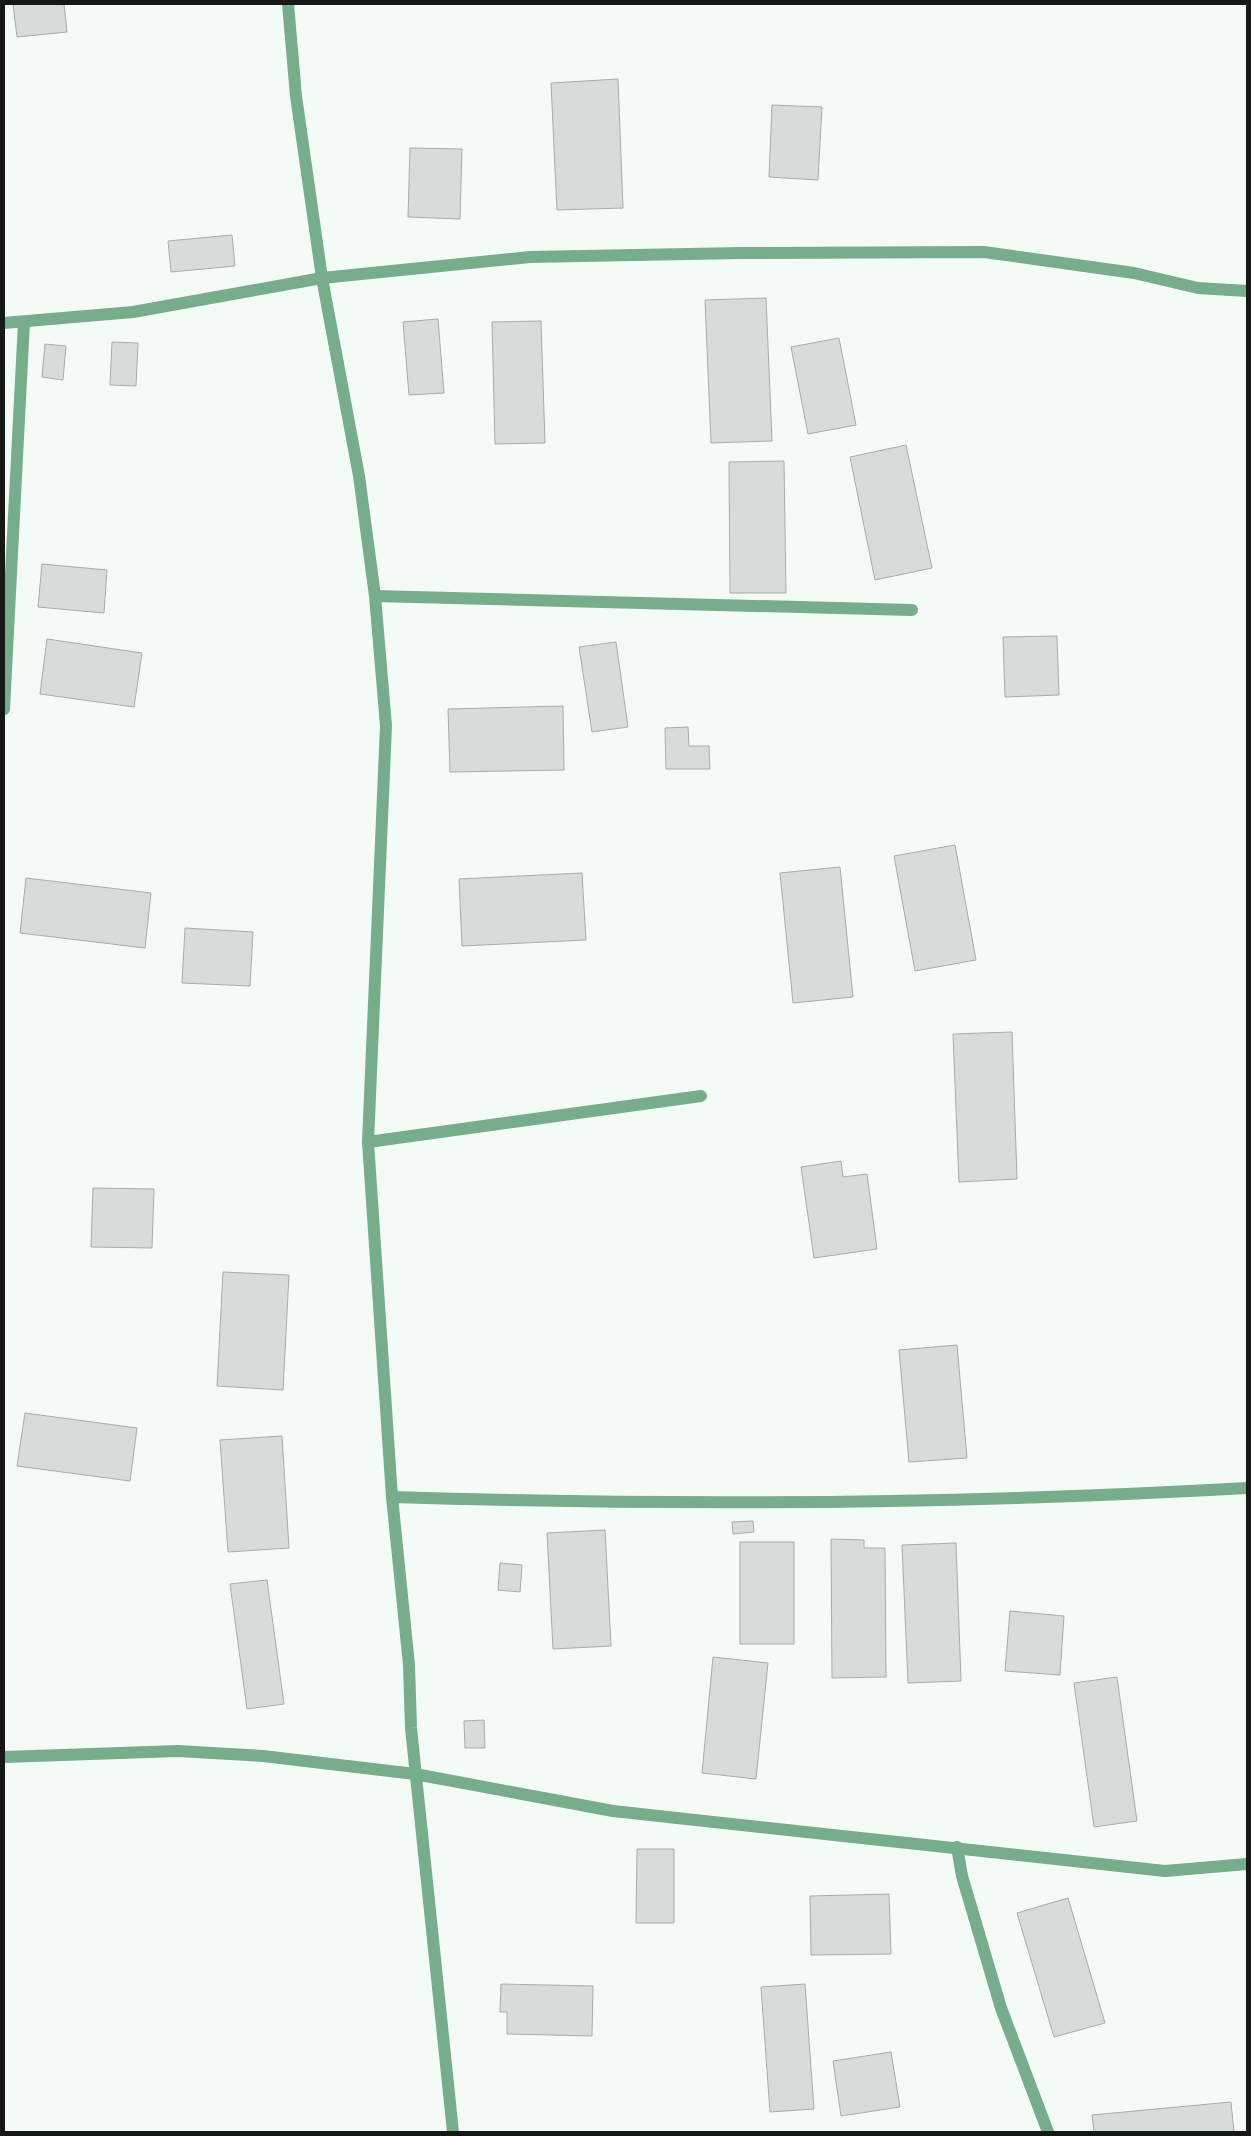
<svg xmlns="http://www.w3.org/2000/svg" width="1251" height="2136" font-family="Commissioner,sans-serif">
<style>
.building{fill:#d6dcd8;stroke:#a6ada9}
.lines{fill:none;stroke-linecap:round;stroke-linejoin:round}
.street{stroke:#77ad8d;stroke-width:12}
</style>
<rect width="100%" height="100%" fill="#f4fbf7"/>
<g class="building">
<polygon points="13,4 64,4 67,32 17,37"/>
<polygon points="618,79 623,208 557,210 551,83"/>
<polygon points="772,105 822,107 818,180 769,177"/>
<polygon points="410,148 462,149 460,219 408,217"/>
<polygon points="232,235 235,266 171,272 168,241"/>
<polygon points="766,298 772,441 711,443 705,300"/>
<polygon points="438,319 444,393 409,395 403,322"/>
<polygon points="541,321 545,443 495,444 492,322"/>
<polygon points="839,338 856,425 808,434 791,347"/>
<polygon points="112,342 138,343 136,386 110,385"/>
<polygon points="45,344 66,346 63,380 42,377"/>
<polygon points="906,445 932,568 875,580 850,457"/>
<polygon points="784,461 786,593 730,593 729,462"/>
<polygon points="42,564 107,570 104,613 38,607"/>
<polygon points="1057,636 1059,695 1005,697 1003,637"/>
<polygon points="47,639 142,653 134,707 40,694"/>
<polygon points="616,642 628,727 592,732 579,647"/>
<polygon points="563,706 564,770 450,772 448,709"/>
<polygon points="688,727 689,746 709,746 710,769 666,769 665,728"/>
<polygon points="955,845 976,960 915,971 894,856"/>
<polygon points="840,867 853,997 793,1003 780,873"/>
<polygon points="582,873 586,940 462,946 459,879"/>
<polygon points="26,878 151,893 145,948 20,933"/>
<polygon points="185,928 253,932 250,986 182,983"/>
<polygon points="1012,1032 1017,1179 959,1182 953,1034"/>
<polygon points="841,1161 843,1177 867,1174 877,1249 814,1258 801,1167"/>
<polygon points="93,1188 154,1189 152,1248 91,1247"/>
<polygon points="223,1272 289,1275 283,1390 217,1386"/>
<polygon points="957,1345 967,1458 909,1462 899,1350"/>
<polygon points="25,1413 137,1428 130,1481 17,1466"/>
<polygon points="282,1436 289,1548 228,1552 220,1440"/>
<polygon points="753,1521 754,1532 733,1534 732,1522"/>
<polygon points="605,1530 611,1646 553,1649 547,1533"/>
<polygon points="831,1539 864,1540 864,1548 885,1548 886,1677 832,1678"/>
<rect x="740" y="1542" width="54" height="102"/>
<polygon points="956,1543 961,1681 908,1683 902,1545"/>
<polygon points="500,1563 522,1565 520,1592 498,1590"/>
<polygon points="267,1580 284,1704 247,1709 230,1584"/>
<polygon points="1010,1611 1064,1616 1060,1675 1005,1671"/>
<polygon points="713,1657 768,1663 756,1779 702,1773"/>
<polygon points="1117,1677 1137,1821 1094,1827 1074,1683"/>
<polygon points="484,1720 485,1748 465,1748 464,1721"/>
<polygon points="637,1849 674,1849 674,1923 636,1923"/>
<polygon points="889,1894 891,1954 811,1955 810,1896"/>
<polygon points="1068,1898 1105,2023 1054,2037 1017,1913"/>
<polygon points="501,1984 593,1986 592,2036 507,2034 507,2012 500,2012"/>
<polygon points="805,1984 814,2109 770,2112 761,1987"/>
<polygon points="891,2052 900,2107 841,2116 833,2061"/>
<polygon points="1231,2102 1234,2132 1094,2132 1092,2115"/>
</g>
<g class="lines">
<g class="street">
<polyline points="288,4 296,96 322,278 530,257 741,253 984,252 1134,273 1198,288 1247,291"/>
<polyline points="4,323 133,312 322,278 359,476 375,596 386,726 368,1142 392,1497 409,1665 411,1728 453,2132"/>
<polyline points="375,596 912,610"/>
<polyline points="4,709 24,322"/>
<polyline points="368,1142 701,1096"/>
<path d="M392,1497C677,1506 963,1504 1247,1488"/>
<polyline points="4,1757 178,1751 263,1756 415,1774 613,1811 1165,1871 1247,1864"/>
<polyline points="957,1847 962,1876 1001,2008 1048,2132"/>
</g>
</g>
<rect width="1251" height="2136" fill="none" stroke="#161816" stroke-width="10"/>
</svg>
